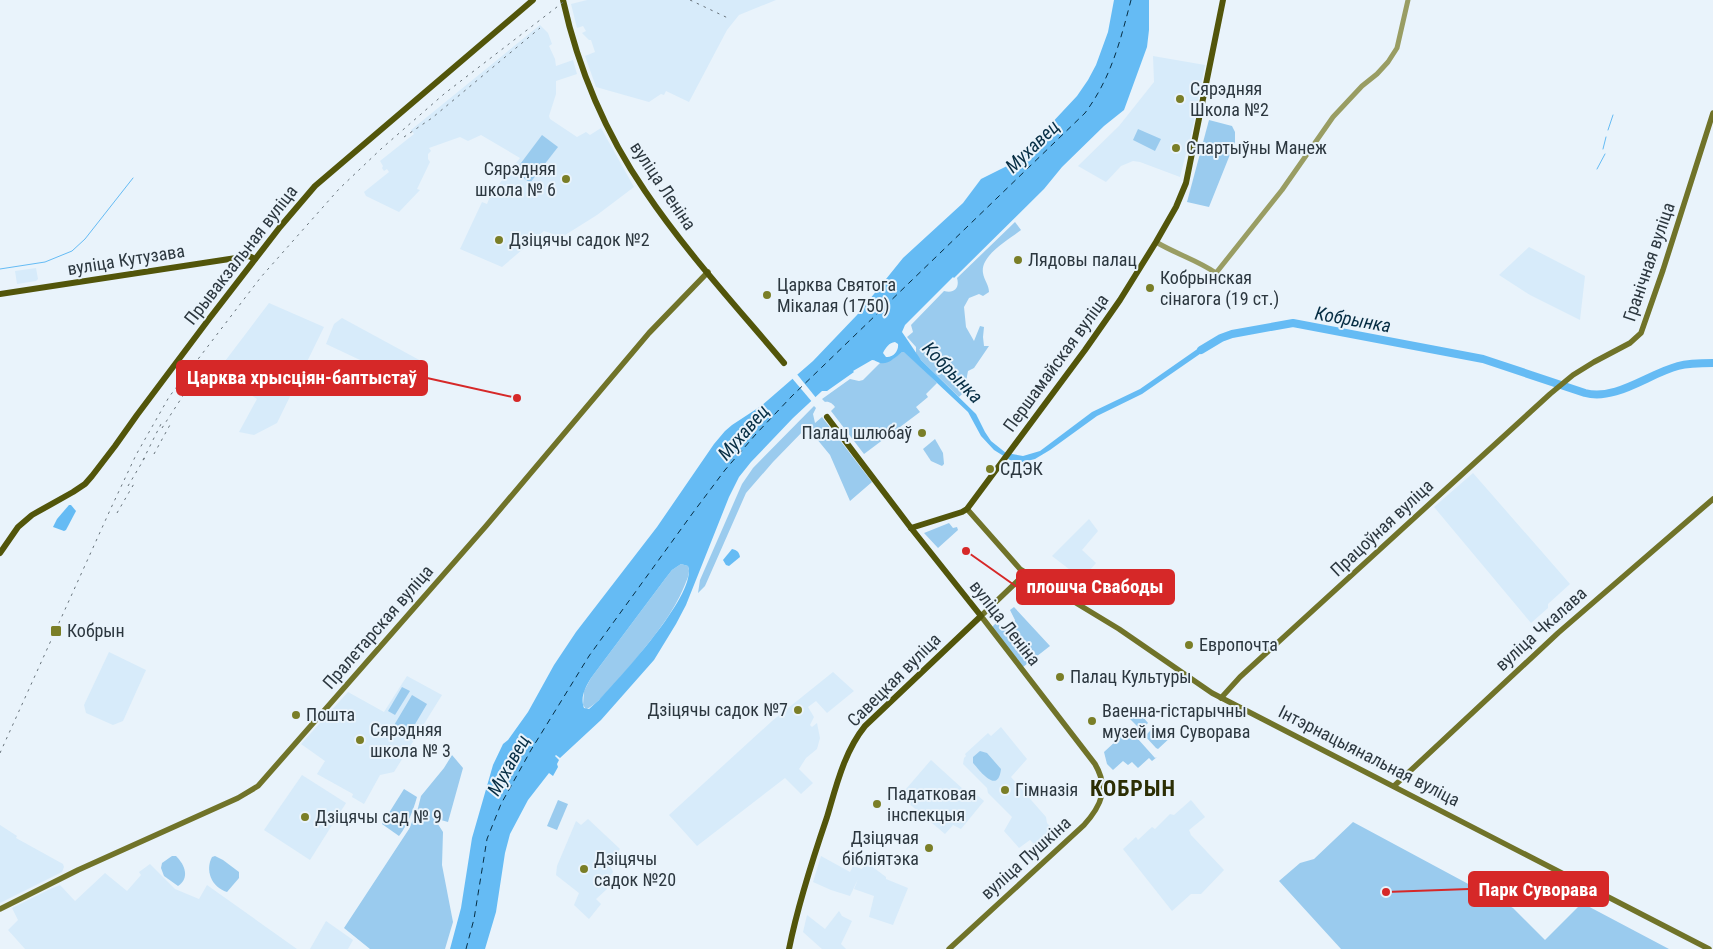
<svg xmlns="http://www.w3.org/2000/svg" width="1713" height="949" font-family="'Roboto Condensed',sans-serif">
<style>
.built{fill:#d7ebfa}
.green{fill:#9acbee}
.water{fill:#65bbf4;fill-rule:evenodd}
.pier{fill:#e9f3fb}
.lines{fill:none;stroke-linecap:round;stroke-linejoin:round}
.stream{stroke:#65bbf4;stroke-width:1}
.river{stroke:#65bbf4;stroke-width:8}
.ferry{stroke:#072e44;stroke-width:1;stroke-dasharray:6 5;stroke-linecap:butt}
.tertiary{stroke:#999d63;stroke-width:5}
.secondary{stroke:#707329;stroke-width:5.5}
.primary{stroke:#52550a;stroke-width:6}
.rail{stroke:#68737b;stroke-width:1;stroke-dasharray:2.5 5;stroke-linecap:butt}
.poi-dot{fill:#7a7e27;stroke:#e9f3fb;stroke-width:2}
.labels{text-anchor:middle;stroke-width:4;stroke-linejoin:round;paint-order:stroke}
.poi-label{font-size:18px;fill:#2c373f;stroke:#e9f3fb;text-anchor:start}
.street-label{font-size:18px;fill:#2c373f;stroke:#e9f3fb}
.water-label{font-size:19px;font-style:italic;fill:#072e44;stroke:#e9f3fb}
.district-label{font-size:22px;font-weight:bold;letter-spacing:1px;fill:#2c2e04;stroke:#e9f3fb}
.leader{fill:none;stroke:#d62828;stroke-width:2}
.callout-dot{fill:#d62828;stroke:#e9f3fb;stroke-width:2}
.callout{fill:#d62828;stroke:#d62828;stroke-width:2}
.callout-label{font-size:19px;text-anchor:middle;font-weight:bold;fill:#fff}
</style>
<rect width="100%" height="100%" fill="#e9f3fb"/>
<g class="built">
<polygon points="587,0 776,0 739,15 727,30 689,102 666,91 664,95 661,94 649,102 596,87 585,56 595,52 591,40 589,40 582,33 586,31 583,26 577,28 571,4"/>
<polygon points="540,25 548,33 552,44 549,46 555,59 556,66 573,60 577,74 556,81 556,94 549,116 550,119 577,137 586,132 590,135 601,128 634,187 597,215 562,237 544,231 502,267 460,249 482,202 487,204 491,194 520,158 481,135 468,141 460,137 429,148 431,151 428,154 428,159 430,162 417,189 420,190 399,212 366,196 364,192 389,172 387,169 384,171 382,168 383,166 380,161 414,134 411,130"/>
<polygon points="1153,56 1205,65 1193,126 1180,177 1140,162 1133,161 1121,166 1106,182 1078,166 1119,126 1154,82"/>
<polygon points="1529,247 1585,276 1580,320 1530,295 1499,275"/>
<polygon points="36,268 38,279 36,281 17,284 15,271"/>
<polygon points="269,303 324,327 277,423 254,435 239,432 257,399 216,373"/>
<polygon points="342,318 423,362 412,381 407,382 326,344 334,324"/>
<polygon points="1473,473 1570,584 1548,604 1548,608 1531,623 1434,507"/>
<polygon points="1089,519 1098,531 1082,550 1096,563 1082,579 1052,556"/>
<polygon points="109,652 146,670 123,721 113,725 86,713 84,705"/>
<polygon points="833,672 854,691 827,713 816,701 808,707 814,717 810,725 812,727 817,723 820,738 817,749 806,758 799,769 813,783 801,794 785,778 697,846 669,815 772,721"/>
<polygon points="407,676 442,695 394,772 380,775 364,804 352,797 353,794 317,774 325,761 301,744 348,692 384,712"/>
<polygon points="1001,727 1027,759 1011,777 1046,817 1047,823 1059,837 1042,852 1030,840 1019,848 1004,831 1012,817 988,793 987,788 963,764 964,758 966,756 965,754 988,733 991,736"/>
<polygon points="931,760 964,790 971,790 984,801 961,829 953,825 945,834 900,796"/>
<polygon points="302,775 346,803 310,860 264,830"/>
<polygon points="1191,800 1205,817 1189,830 1191,835 1224,870 1201,894 1191,894 1172,911 1123,849 1136,837 1138,840 1152,827 1155,829 1170,814 1174,815"/>
<polygon points="588,819 620,849 609,863 613,872 603,885 607,889 596,899 601,904 589,919 574,905 579,893 556,875 557,866 576,821 581,825"/>
<polygon points="0,825 17,836 16,838 63,864 64,867 62,872 0,903"/>
<polygon points="821,856 850,872 853,866 862,869 866,862 886,877 886,879 908,888 893,925 869,917 874,896 854,889 858,879 850,896 831,890 813,882"/>
<polygon points="150,864 175,889 199,899 207,885 297,949 25,949 8,930 18,920 12,908 48,890 60,885 75,901 105,873 127,891 141,875 139,872"/>
<polygon points="839,911 842,916 852,921 841,944 846,949 822,949 803,932 807,915 825,929"/>
<polygon points="326,921 353,940 348,949 310,949"/>
</g>
<g class="green">
<polygon points="1209,120 1232,126 1235,132 1235,142 1209,207 1187,202"/>
<polygon points="1138,129 1161,139 1155,151 1133,140"/>
<polygon points="542,135 558,147 530,183 515,171"/>
<path d="M1015,222L1021,230C1009,240 980,255 983,273C984,280 989,285 989,292L983,296L979,294L969,298L964,307L966,327L974,341L980,326L984,327L983,337L984,346H989L974,368L968,371L964,392L959,397L917,356L916,353V347L907,337L913,332L911,325L944,291C954,294 960,288 957,278Z"/>
<path d="M903,351L905,352L937,383L926,394L928,397L916,407L920,412L864,454L831,411L835,407C833,404 829,401 825,402L822,399L850,379L859,381L863,380L880,363L893,359Z"/>
<polygon points="814,406 816,408 813,414 815,423 822,417 872,482 850,501 830,455 807,427 773,462 746,493 705,586 698,593 700,580 742,484 753,468"/>
<polygon points="935,439 943,453 944,464 942,466 931,461 923,449"/>
<polygon points="949,523 953,528 957,527 958,530 938,548 924,533"/>
<path d="M681,564L688,566L689,571L688,577C683,590 677,603 669,615C660,630 599,708 586,709L583,705L584,691L591,678L665,579L672,570Z"/>
<polygon points="1014,607 1050,646 1023,667 992,627 996,623 1004,629 1009,629 1013,625 1015,620 1010,610"/>
<polygon points="402,687 410,691 395,715 388,711"/>
<polygon points="412,695 427,704 408,736 393,727"/>
<polygon points="1138,711 1148,723 1141,730 1130,719"/>
<polygon points="1153,728 1162,738 1168,733 1172,736 1158,749 1156,748 1145,736"/>
<polygon points="1129,729 1155,758 1157,757 1152,761 1149,758 1138,768 1132,762 1128,765 1123,761 1113,770 1107,764 1104,752"/>
<path d="M980,751L987,753L1001,769C998,795 980,771 973,763V757Z"/>
<polygon points="452,755 463,768 448,822 434,818 443,832 442,865 453,922 445,949 370,949 344,928 409,829 418,808 421,796 444,768"/>
<path d="M404,789L417,797C413,811 408,824 399,836L382,824Z"/>
<polygon points="558,800 568,804 557,830 547,826"/>
<polygon points="1353,822 1513,908 1545,940 1582,903 1669,949 1341,949 1279,881 1300,863 1314,859"/>
<path d="M172,856H176C185,865 190,878 178,886L164,876L161,868L162,863Z"/>
<path d="M215,856L223,860L239,872V878L227,892C211,887 205,870 212,857Z"/>
</g>
<g class="water">
<path d="M1114,0H1149V30L1147,47L1124,110L1104,126L1062,167L1044,189L954,278L953,277L905,325L902,332L921,360L976,414L985,432L991,441L1006,453L1023,456L1040,451L1092,412L1140,389L1206,343L1210,347L1142,394L1097,416L1050,450L1035,459L1023,462L1010,460L994,450L981,436L968,412L904,352H902C896,357 888,365 880,363C877,362 875,360 872,360L853,371L854,372L827,391H822L793,418L751,462L739,477L729,497L686,605L676,624L654,660L601,720L560,758L556,755L555,756L559,760L557,764L558,767L553,776L549,773L528,800L510,834L505,853L496,912L485,949H450L461,908L472,838L493,765L503,744L508,740L528,712L554,665L576,632L657,527L714,444L725,431L732,425L761,406L813,361L857,315L903,258L963,203L981,179L1007,166L1048,127L1077,96L1088,80L1096,65L1108,32ZM895,342L898,344C899,351 893,358 886,357L883,353C886,347 889,343 895,342ZM681,564L688,566C698,594 618,679 599,700L589,709L584,708C580,697 585,688 591,678L665,579L672,570Z"/>
<polygon points="69,505 71,505 76,511 66,530 64,531 53,527 57,519"/>
<path d="M732,549C737,550 739,552 740,557L729,566L726,565L723,560Z"/>
</g>
<polygon class="pier" points="796,373 817,399 813,403 791,377"/>
<g class="lines">
<g class="stream">
<polyline points="1608,130 1613,115"/>
<polyline points="1603,149 1606,137"/>
<polyline points="1597,169 1605,154"/>
<polyline points="0,269 45,262 72,251 85,239 133,178"/>
</g>
<path class="river" d="M1201,350L1221,338L1232,334L1293,323L1483,359L1585,393C1616,401 1648,374 1678,366C1689,363 1701,363 1713,363"/>
<path class="ferry" d="M466,949L474,919L487,839L501,804L531,750L589,656L692,514L725,470L756,434L792,396L1085,113C1111,78 1120,42 1131,0"/>
<path class="tertiary" d="M1156,242C1176,254 1197,260 1216,273L1282,190L1333,117L1362,86L1377,74L1388,62L1397,48L1408,0"/>
<g class="secondary">
<polyline points="967,509 1020,569 1119,629 1212,693 1709,949"/>
<polyline points="1221,698 1240,677 1550,394 1573,375 1594,362 1630,343 1641,333 1663,270 1713,113"/>
<polyline points="1394,786 1558,633 1713,499"/>
<polyline points="0,909 78,870 238,798 258,786 486,526 649,333 708,272"/>
<path d="M949,949L1084,825C1102,805 1109,788 1095,764L981,616L1026,573"/>
</g>
<g class="primary">
<path d="M563,0C578,68 606,134 645,191C686,252 737,307 784,363"/>
<polyline points="0,294 249,256 255,259"/>
<polyline points="911,528 962,512 967,509 1085,350 1120,300 1156,242 1176,207 1186,183 1223,0"/>
<polyline points="0,553 18,527 32,515 73,492 85,484 92,476 115,446 137,415 209,319 280,227 315,186 533,0"/>
<path d="M789,949C798,904 812,861 827,817C836,787 844,752 865,726L981,616L911,528L827,417"/>
</g>
<g class="rail">
<polyline points="690,0 730,19"/>
<polyline points="404,137 432,118 540,28"/>
<polyline points="162,428 203,365"/>
<polyline points="154,454 171,423"/>
<polyline points="143,460 163,420"/>
<polyline points="128,486 147,454"/>
<polyline points="117,513 135,482"/>
<polyline points="0,753 111,508 136,455 169,397 261,277 339,189 381,149 444,94 566,0"/>
</g>
</g>
<g class="poi-dot">
<circle cx="1180" cy="99" r="5"/>
<circle cx="1176" cy="148" r="5"/>
<circle cx="566" cy="179" r="5"/>
<circle cx="499" cy="240" r="5"/>
<circle cx="1018" cy="260" r="5"/>
<circle cx="1150" cy="288" r="5"/>
<circle cx="767" cy="295" r="5"/>
<circle cx="922" cy="433" r="5"/>
<circle cx="990" cy="469" r="5"/>
<rect x="50" y="625" width="12" height="12" rx="2.5"/>
<circle cx="1189" cy="645" r="5"/>
<circle cx="1060" cy="677" r="5"/>
<circle cx="798" cy="710" r="5"/>
<circle cx="296" cy="715" r="5"/>
<circle cx="1092" cy="721" r="5"/>
<circle cx="360" cy="740" r="5"/>
<circle cx="1005" cy="790" r="5"/>
<circle cx="877" cy="804" r="5"/>
<circle cx="305" cy="817" r="5"/>
<circle cx="929" cy="848" r="5"/>
<circle cx="584" cy="869" r="5"/>
</g>
<g class="labels">
<g class="poi-label">
<text x="1190" y="95">Сярэдняя<tspan x="1190" dy="21">Школа №2</tspan></text>
<text x="1186" y="154">Спартыўны Манеж</text>
<text x="556" y="175" text-anchor="end">Сярэдняя<tspan x="556" dy="21">школа № 6</tspan></text>
<text x="509" y="246">Дзіцячы садок №2</text>
<text x="1028" y="266">Лядовы палац</text>
<text x="1160" y="284">Кобрынская<tspan x="1160" dy="21">сінагога (19 ст.)</tspan></text>
<text x="777" y="291">Царква Святога<tspan x="777" dy="21">Мікалая (1750)</tspan></text>
<text x="912" y="439" text-anchor="end">Палац шлюбаў</text>
<text x="1000" y="475">СДЭК</text>
<text x="67" y="637">Кобрын</text>
<text x="1199" y="651">Европочта</text>
<text x="1070" y="683">Палац Культуры</text>
<text x="788" y="716" text-anchor="end">Дзіцячы садок №7</text>
<text x="1102" y="717">Ваенна-гістарычны<tspan x="1102" dy="21">музей імя Суворава</tspan></text>
<text x="306" y="721">Пошта</text>
<text x="370" y="736">Сярэдняя<tspan x="370" dy="21">школа № 3</tspan></text>
<text x="1015" y="796">Гімназія</text>
<text x="887" y="800">Падатковая<tspan x="887" dy="21">інспекцыя</tspan></text>
<text x="315" y="823">Дзіцячы сад № 9</text>
<text x="919" y="844" text-anchor="end">Дзіцячая<tspan x="919" dy="21">бібліятэка</tspan></text>
<text x="594" y="865">Дзіцячы<tspan x="594" dy="21">садок №20</tspan></text>
</g>
<g class="street-label">
<text transform="translate(663 186) rotate(56)" y="6">вуліца Леніна</text>
<text transform="translate(241 255) rotate(-52)" y="6">Прывакзальная вуліца</text>
<text transform="translate(126 260) rotate(-9)" y="6">вуліца Кутузава</text>
<text transform="translate(1649 262) rotate(-71)" y="6">Гранічная вуліца</text>
<text transform="translate(1056 363) rotate(-54)" y="6">Першамайская вуліца</text>
<text transform="translate(1382 528) rotate(-43)" y="6">Працоўная вуліца</text>
<text transform="translate(1005 623) rotate(52)" y="6">вуліца Леніна</text>
<text transform="translate(378 627) rotate(-49)" y="6">Пралетарская вуліца</text>
<text transform="translate(1541 629) rotate(-42)" y="6">вуліца Чкалава</text>
<text transform="translate(894 680) rotate(-45)" y="6">Савецкая вуліца</text>
<text transform="translate(1369 756) rotate(27)" y="6">Інтэрнацыянальная вуліца</text>
<text transform="translate(1026 858) rotate(-42)" y="6">вуліца Пушкіна</text>
</g>
<g class="water-label">
<text transform="translate(1032 146) rotate(-44)" y="7">Мухавец</text>
<text transform="translate(1353 319) rotate(10)" y="7">Кобрынка</text>
<text transform="translate(953 372) rotate(46)" y="7">Кобрынка</text>
<text transform="translate(743 432) rotate(-49)" y="7">Мухавец</text>
<text transform="translate(508 765) rotate(-61)" y="7">Мухавец</text>
</g>
<g class="district-label">
<text x="1133" y="796">КОБРЫН</text>
</g>
</g>
<path class="leader" d="M517 398L427 378M966 551L1017 587M1386 892L1469 889"/>
<g class="callout-dot">
<circle cx="517" cy="398" r="5"/>
<circle cx="966" cy="551" r="5"/>
<circle cx="1386" cy="892" r="5"/>
</g>
<g class="callout">
<rect x="177" y="361" width="250" height="34" rx="5"/>
<rect x="1017" y="570" width="157" height="34" rx="5"/>
<rect x="1469" y="872" width="139" height="34" rx="5"/>
</g>
<g class="callout-label">
<text x="302" y="384">Царква хрысціян-баптыстаў</text>
<text x="1095" y="593">плошча Свабоды</text>
<text x="1538" y="896">Парк Суворава</text>
</g>
</svg>
